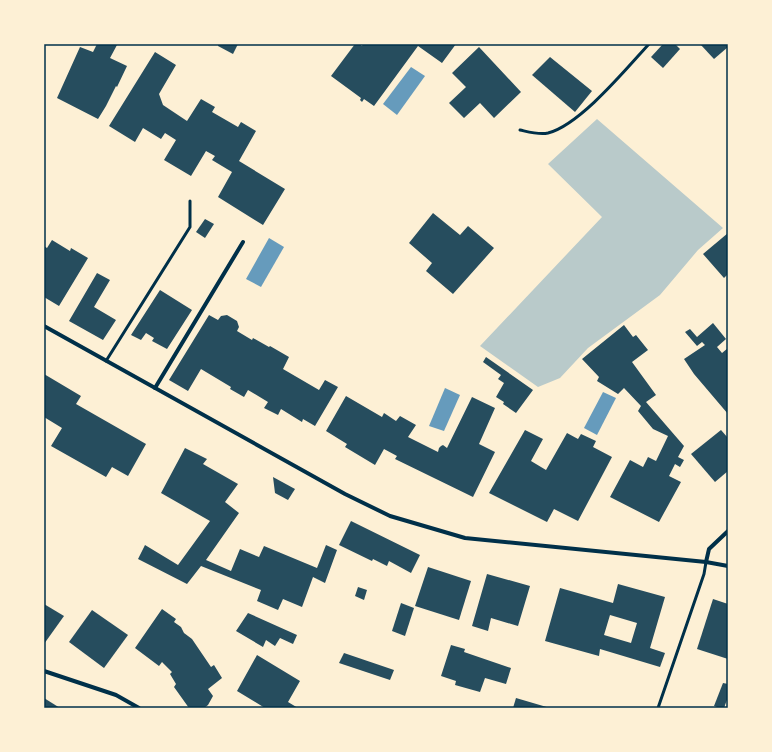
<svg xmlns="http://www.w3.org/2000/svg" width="772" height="752" font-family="Raleway,sans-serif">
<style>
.green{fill:#b9caca}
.water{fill:#669bbc}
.building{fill:#264d5e;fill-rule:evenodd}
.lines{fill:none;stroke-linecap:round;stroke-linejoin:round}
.service{stroke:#003049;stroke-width:3}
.minor{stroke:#003049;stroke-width:4}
.neatline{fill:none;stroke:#003049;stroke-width:1.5}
</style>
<rect width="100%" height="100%" fill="#fdf0d5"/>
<polygon class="green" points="597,119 723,228 698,250 660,295 588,348 560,378 538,387 480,346 602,217 548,164"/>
<g class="water">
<polygon points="411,67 425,76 397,115 383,104"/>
<polygon points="269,238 284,247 261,287 246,279"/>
<polygon points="445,388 460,395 444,431 429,426"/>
<polygon points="603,392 616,398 597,435 584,428"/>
</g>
<g class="building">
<polygon points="97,44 117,45 110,58 127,66 117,87 116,86 106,106 98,119 57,98 80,47 93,52"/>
<polygon points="218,44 238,44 233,54 218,46"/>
<polygon points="355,44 359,44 362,46 363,44 456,44 442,63 418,46 374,106 364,99 362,102 360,100 361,98 331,76"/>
<polygon points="663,44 675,44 680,49 663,68 651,57"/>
<polygon points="700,44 728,44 728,47 714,59"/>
<polygon points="479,47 521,92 494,118 480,103 464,118 449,103 466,87 452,73"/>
<polygon points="155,52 176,65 159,94 163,105 187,121 201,99 215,107 212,112 238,127 241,122 256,131 239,161 285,189 263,225 218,197 232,172 212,160 215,156 206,151 191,176 164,160 176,140 165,133 161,139 143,128 135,142 109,126"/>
<polygon points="550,57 592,91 575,112 532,75"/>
<polygon points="433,213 460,235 468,226 494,248 453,294 426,271 432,263 409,243"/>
<polygon points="205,219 214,224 205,238 196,232"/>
<polygon points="728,233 728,274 724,278 703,254"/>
<polygon points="52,240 70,251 71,248 88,258 59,306 44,297 44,246 47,248"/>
<polygon points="97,273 110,280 94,307 116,320 103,340 69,321"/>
<polygon points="160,290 192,310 167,349 152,341 154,338 146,333 141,340 131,335"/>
<polygon points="209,315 218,320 221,316 227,315 237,321 239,327 237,331 252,340 253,338 269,347 270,346 289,357 283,369 319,390 325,380 338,387 315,426 303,419 302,422 281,409 278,415 264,408 268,402 248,390 244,397 230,389 231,387 201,369 188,391 169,380"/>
<polygon points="713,323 726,339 717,347 722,353 728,348 728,414 694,374 684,359 705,345 702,342 697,346 685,332 690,329 697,337"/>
<polygon points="624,325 633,337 636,335 648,350 632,362 656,395 646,402 684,446 678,457 684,460 680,467 675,464 669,476 681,482 659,522 610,497 630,460 643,467 648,457 656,461 668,436 653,429 638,411 641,406 624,388 618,394 597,381 599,377 582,359"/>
<polygon points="486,357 533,390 516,413 503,404 504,402 496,397 504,383 498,379 501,375 483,362"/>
<polygon points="44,374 81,396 76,404 146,444 128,476 112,467 106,477 51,446 62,428 44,417"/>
<polygon points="346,396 382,417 384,413 396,421 400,416 416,425 408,437 438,452 439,448 441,446 443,445 447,448 472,397 495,408 479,444 495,452 473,497 395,459 397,456 384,449 375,465 345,447 347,444 326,431"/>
<polygon points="525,430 543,439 531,461 546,470 567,433 578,439 581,434 596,441 593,447 612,457 578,521 554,509 547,522 489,493"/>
<polygon points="721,430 728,438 728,471 715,482 691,454"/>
<polygon points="185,448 207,459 203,464 238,484 225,502 239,513 206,560 231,571 240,549 259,557 264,546 317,568 326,545 337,550 325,583 313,577 302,607 283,599 278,610 257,601 261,590 201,566 187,584 138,559 145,545 178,565 210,521 161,493"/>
<polygon points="273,477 295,489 288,500 275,493"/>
<polygon points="351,521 420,555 411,573 389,561 387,566 373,559 372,561 339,545"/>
<polygon points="428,567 471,581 459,620 415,606"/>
<polygon points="487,574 530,586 518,626 491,618 488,631 472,626"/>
<path d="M618,584L665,597L650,648L665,653L660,667L600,649L599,656L545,641L560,588L613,603ZM610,615L637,623L631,643L604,635Z"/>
<polygon points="358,587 367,590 364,600 355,596"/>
<polygon points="713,599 728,604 728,659 697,649"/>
<polygon points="401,603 414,608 405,636 392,631"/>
<polygon points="44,604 64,616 44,644"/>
<polygon points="162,609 176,619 174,622 181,627 184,633 192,639 211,667 214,665 222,678 208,689 213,696 208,705 204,708 189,708 174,687 176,684 170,674 172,672 162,662 159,666 135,648"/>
<polygon points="92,610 128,635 104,668 69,642"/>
<polygon points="248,613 297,635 293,644 280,638 275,646 266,640 263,647 236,631"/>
<polygon points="451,645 465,649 464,652 511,668 506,684 485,678 480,692 455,685 456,681 441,676"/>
<polygon points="344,653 394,670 390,680 339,663"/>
<polygon points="257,655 300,681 288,702 298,708 265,708 237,691"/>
<polygon points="723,683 728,684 728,697 724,708 720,708 714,706"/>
<polygon points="44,698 60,708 44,708"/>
<polygon points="516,698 550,708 513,708"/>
</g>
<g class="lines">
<g class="service">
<path d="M520,130C529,132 539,135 548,133C580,125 626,69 649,44"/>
<polyline points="106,361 190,227 190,201"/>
<polyline points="658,708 704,574 706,562"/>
</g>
<g class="minor">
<polyline points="44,326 345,494 390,516 465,538 706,562 728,566"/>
<polyline points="155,388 243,242"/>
<polyline points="706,562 709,549 728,531"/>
<polyline points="44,671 116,695 139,708"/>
</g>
</g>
<rect width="772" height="752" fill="none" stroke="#fdf0d5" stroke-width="90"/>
<rect x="45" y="45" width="682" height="662" class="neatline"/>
</svg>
